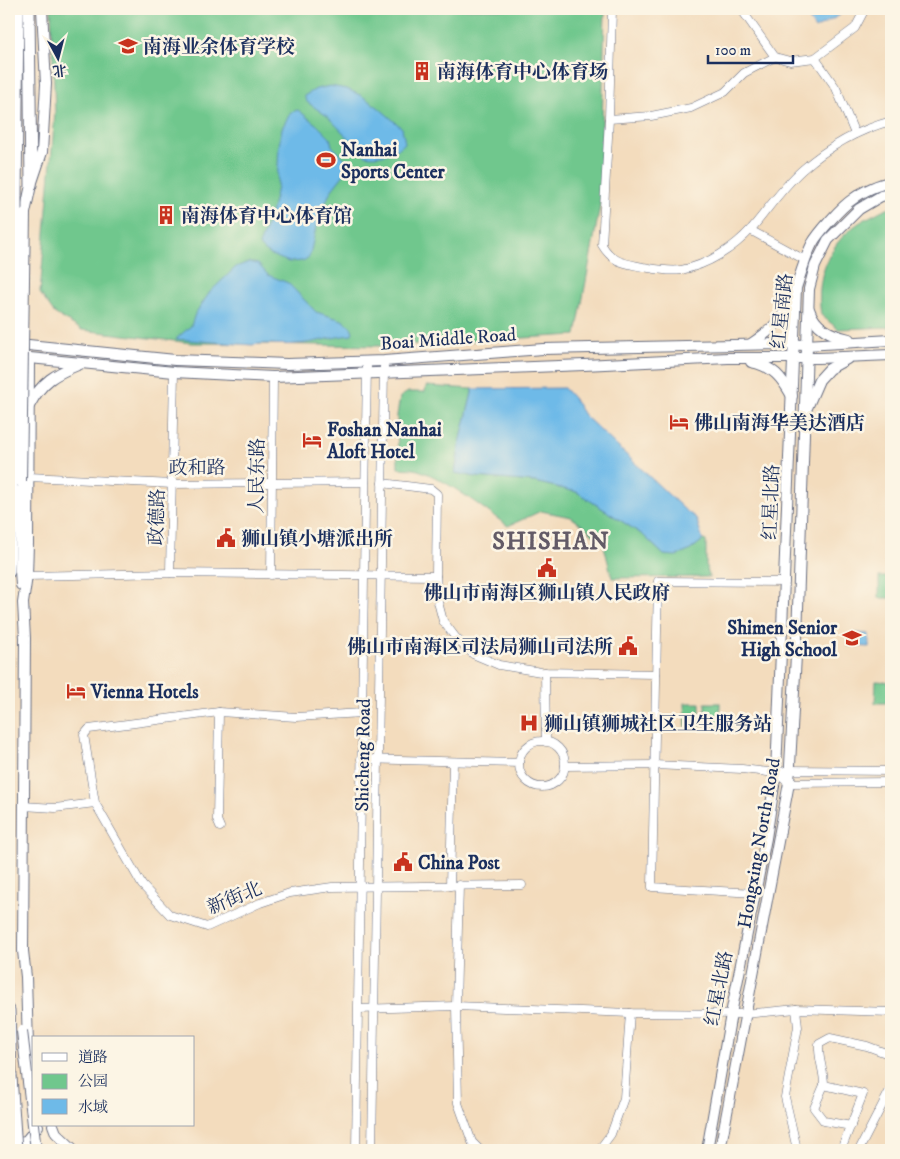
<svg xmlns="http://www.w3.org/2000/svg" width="900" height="1159" font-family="'IM FELL DW Pica','Noto Serif SC',serif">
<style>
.green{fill:#70c78d;stroke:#467b76}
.water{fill:#6ebae8;stroke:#4474a3}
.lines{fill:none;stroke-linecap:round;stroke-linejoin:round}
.minor-casing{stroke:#676c7f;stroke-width:9}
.major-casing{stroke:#676c7f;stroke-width:12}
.highway-casing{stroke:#676c7f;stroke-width:13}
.minor{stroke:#fff;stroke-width:8}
.major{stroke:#fff;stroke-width:10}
.highway{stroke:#fff;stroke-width:11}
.major-bridge-casing{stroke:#676c7f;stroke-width:12;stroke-linecap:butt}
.highway-bridge-casing{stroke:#676c7f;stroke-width:13;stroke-linecap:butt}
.major-bridge{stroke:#fff;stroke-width:10}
.highway-bridge{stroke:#fff;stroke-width:11}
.labels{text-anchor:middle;stroke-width:5;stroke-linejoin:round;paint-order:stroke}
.poi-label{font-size:19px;font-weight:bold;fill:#1b2f5e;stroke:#fcf5e5;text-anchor:start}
.street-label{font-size:19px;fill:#1b2f5e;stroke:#fcf5e5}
.district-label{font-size:24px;font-weight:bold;letter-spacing:1px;fill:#635b67;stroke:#fcf5e5}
</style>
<rect width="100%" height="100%" fill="#fcf5e5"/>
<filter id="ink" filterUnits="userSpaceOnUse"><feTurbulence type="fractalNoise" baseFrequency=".02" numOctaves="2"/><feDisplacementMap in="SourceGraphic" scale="10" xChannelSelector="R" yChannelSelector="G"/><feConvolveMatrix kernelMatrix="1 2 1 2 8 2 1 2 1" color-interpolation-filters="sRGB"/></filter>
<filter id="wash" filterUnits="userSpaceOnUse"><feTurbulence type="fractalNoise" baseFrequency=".0096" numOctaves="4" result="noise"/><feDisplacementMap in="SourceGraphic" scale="20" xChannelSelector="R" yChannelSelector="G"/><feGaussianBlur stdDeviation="1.12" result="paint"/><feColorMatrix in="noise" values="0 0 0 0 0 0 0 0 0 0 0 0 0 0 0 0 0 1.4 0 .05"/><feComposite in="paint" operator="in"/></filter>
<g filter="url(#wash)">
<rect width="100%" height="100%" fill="#f3dcbd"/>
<g class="green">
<polygon points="51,9 605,9 600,206 576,335 382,346 191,343 82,330 54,313 40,293 55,113"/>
<path d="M891,207V327L838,329L821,315C814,271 833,234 873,215C879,212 885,208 891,207Z"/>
<path d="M426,386L473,389L460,443L455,473L477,477L535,482L577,492L643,535L664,555H676L689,551L703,540L706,541V567L710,577L612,578L604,546L590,531L571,517L541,511L508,526C482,508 448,480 418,470C412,468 405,469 398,468L397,415L400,397L408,392H425Z"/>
<rect x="879" y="577" width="12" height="21"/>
<polygon points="856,633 856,646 848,646 849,634"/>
<polygon points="876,681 891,682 891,703 875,703"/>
<polygon points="685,703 700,703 700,727 686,727"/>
<rect x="705" y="703" width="15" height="23"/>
</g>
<g class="water">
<polygon points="802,9 840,9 840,15 815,29"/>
<path d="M330,86L347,89L362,96L379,108L402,128L405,143C396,153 377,158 365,155L327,116L307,102L304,96L316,89Z"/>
<polygon points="298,110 317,125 330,138 332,146 348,162 348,169 331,191 318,218 311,250 309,257 303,261 289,262 271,255 261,248 259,245 271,214 277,187 279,146 282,128 291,112"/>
<path d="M249,262L258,264L268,275L288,283L316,312L342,320L351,327L353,332L351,335C332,337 315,343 296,344C282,346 266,342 252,345L176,339L191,326L195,314L210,292L236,267Z"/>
<polygon points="564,388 574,399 584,415 685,510 696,518 703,540 689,551 676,556 664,555 643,535 577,492 535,482 477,477 455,473 460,443 473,389"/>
<polygon points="856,633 869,634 869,647 856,646"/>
</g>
</g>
<g filter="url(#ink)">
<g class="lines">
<g class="minor-casing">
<g id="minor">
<path d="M612,9L609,119L602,245C613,263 624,263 643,267C655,269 669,272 681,270C708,265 734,248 752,228C768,209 783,187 802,170C828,147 858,130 891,121"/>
<polyline points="741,9 775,57 790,61 815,58 855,28 865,9"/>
<polyline points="815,58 836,88 855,134"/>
<polyline points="609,119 651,116 691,108 725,92 744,73 775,57"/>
<polyline points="750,230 805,260"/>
<polyline points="29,477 173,484 365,482"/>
<polyline points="382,483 431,489 437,494 436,576 438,602 443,621 456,638 473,654 499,665 541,672 656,674"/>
<polyline points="170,573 174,372"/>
<polyline points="271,575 273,377"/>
<polyline points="27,576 170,573 436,576"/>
<polyline points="545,672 546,742"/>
<polyline points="219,712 217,820 220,827"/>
<polyline points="362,713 296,717 219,712 89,729 84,735 95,803 142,885 170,915 207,927 260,903 290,893 332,887 522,885"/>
<circle cx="542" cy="764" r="23"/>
<polyline points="361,759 519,763"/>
<polyline points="565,766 654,765 742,769 776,773 790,770 891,771"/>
<polyline points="776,773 789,783 891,782"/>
<polyline points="23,806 55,808 95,803"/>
<polyline points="459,885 456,1006 458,1103 472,1142 480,1150"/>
<polyline points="450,886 453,762"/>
<polyline points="755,893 652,887 658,581 785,582"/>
<polyline points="359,1009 456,1006 630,1013 745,1014 796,1009 891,1012"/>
<polyline points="824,1085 814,1108 824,1121 851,1126"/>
<polyline points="356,1150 367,362"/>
<polyline points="372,1150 384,367"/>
<polyline points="599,1150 611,1134 624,1098 630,1013"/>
<polyline points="794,1150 796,1145 785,1097 798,1027 796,1009"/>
<path d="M841,1150L863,1094L824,1085C824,1069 818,1060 819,1044L830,1038L867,1046L891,1055"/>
<polyline points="859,1150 891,1088"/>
</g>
</g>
<g class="major-casing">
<g id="major">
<polyline points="25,213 31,185 42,152 46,84 42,9"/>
<path d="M809,309C815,328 831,335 849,339"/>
<polyline points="9,343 175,360 287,364 384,361 543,349 776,344 806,345 891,340"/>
<path d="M751,344C775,328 782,319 794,293"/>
<polyline points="9,356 174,372 273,377 584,365 728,358 818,358 891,355"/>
<polyline points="29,358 28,543 27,576 23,603 25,638 23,951 26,977 28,1046 34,1084"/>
<path d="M751,362C773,366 782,378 792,396"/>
<path d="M29,406C42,381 55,374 80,364"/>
<polyline points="806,410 819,380 829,369 847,359"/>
<polyline points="21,482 20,571 21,585"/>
<polyline points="53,1125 56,1133 74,1150"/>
<polyline points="9,1143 26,1141 38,1126"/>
<path d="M707,1150L731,1014L766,838L776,773L796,288C801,273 805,258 812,244C818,233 842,206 853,199C863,191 879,184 891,182"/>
<polyline points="720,1150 789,783 797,637 809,289 815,266 828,240 859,209 881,196 891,194"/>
</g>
</g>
<g class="highway-casing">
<g id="highway">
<polyline points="29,9 31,185"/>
<polyline points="16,197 18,9"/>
<polyline points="9,572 12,486"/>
<polyline points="9,1010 11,1076"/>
</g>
</g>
<use href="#minor" class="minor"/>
<use href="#major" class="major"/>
<use href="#highway" class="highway"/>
<g class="major-bridge-casing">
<g id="major-bridge">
<polyline points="21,482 25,213"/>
<polyline points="22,1031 36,1150"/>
</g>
</g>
<g class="highway-bridge-casing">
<g id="highway-bridge">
<polyline points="12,486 16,316 16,197"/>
<polyline points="11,1076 16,1150"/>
</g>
</g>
<use href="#major-bridge" class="major-bridge"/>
<use href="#highway-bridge" class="highway-bridge"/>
</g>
</g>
<defs>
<g id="school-bare" transform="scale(1.5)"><path d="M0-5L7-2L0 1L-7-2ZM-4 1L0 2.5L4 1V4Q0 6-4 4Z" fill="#c8321e" stroke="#fcf5e5" stroke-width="2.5" paint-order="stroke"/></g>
<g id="building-bare" transform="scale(1.5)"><path d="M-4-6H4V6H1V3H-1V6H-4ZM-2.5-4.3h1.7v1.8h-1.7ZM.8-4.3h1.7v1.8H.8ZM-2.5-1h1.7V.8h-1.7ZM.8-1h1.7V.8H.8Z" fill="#c8321e" stroke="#fcf5e5" stroke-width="2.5" paint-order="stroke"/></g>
<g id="stadium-bare" transform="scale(1.5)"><path d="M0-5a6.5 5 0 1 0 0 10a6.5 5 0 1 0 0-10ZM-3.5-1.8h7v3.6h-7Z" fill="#c8321e" stroke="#fcf5e5" stroke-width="2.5" paint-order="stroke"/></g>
<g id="hotel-bare" transform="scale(1.5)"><path d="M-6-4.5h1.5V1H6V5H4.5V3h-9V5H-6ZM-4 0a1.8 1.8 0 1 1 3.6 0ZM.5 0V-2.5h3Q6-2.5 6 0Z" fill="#c8321e" stroke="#fcf5e5" stroke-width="2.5" paint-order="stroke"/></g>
<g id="civic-bare" transform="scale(1.5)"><path d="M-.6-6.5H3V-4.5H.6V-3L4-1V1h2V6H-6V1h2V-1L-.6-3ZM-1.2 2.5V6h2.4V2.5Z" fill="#c8321e" stroke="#fcf5e5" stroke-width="2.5" paint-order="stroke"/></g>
<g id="hospital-bare" transform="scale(1.5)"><path d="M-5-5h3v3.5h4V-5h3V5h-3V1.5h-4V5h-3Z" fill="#c8321e" stroke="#fcf5e5" stroke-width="2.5" paint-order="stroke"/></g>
</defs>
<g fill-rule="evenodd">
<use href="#school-bare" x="128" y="46"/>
<use href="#building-bare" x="422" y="71"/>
<use href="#stadium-bare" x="326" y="160"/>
<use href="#building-bare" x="166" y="215"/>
<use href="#hotel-bare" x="679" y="422"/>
<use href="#hotel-bare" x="312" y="440"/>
<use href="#civic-bare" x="226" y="538"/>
<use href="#civic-bare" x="547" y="568"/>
<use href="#school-bare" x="852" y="638"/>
<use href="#civic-bare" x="628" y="646"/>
<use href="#hotel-bare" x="76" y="691"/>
<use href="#hospital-bare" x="529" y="723"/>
<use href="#civic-bare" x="403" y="862"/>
</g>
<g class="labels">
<g class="poi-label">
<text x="143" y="53">南海业余体育学校</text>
<text x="437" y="78">南海体育中心体育场</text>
<text x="341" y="156">Nanhai<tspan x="341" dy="22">Sports Center</tspan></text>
<text x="181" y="222">南海体育中心体育馆</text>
<text x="694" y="429">佛山南海华美达酒店</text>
<text x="327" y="436">Foshan Nanhai<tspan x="327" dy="22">Aloft Hotel</tspan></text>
<text x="241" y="545">狮山镇小塘派出所</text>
<text x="547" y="599" text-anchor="middle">佛山市南海区狮山镇人民政府</text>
<text x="837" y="634" text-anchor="end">Shimen Senior<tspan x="837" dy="22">High School</tspan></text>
<text x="613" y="653" text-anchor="end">佛山市南海区司法局狮山司法所</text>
<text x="91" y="698">Vienna Hotels</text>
<text x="544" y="730">狮山镇狮城社区卫生服务站</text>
<text x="418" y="869">China Post</text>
</g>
<g class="street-label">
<text transform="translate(781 311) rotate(-84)" y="7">红星南路</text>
<text transform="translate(448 338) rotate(-4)" y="7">Boai Middle Road</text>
<text x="197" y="474">政和路</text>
<text transform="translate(256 476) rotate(-89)" y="7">人民东路</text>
<text transform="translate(770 502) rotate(-88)" y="7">红星北路</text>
<text transform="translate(156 517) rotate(-88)" y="7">政德路</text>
<text transform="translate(362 755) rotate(-89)" y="7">Shicheng Road</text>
<text transform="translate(758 843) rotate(-80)" y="7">Hongxing North Road</text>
<text transform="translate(234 897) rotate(-22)" y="7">新街北</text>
<text transform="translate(718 988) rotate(-79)" y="7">红星北路</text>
</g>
<g class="district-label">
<text x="551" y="549">SHISHAN</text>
</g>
</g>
<rect width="900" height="1159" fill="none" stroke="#fcf5e5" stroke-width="30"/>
<rect x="32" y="1036" width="162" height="90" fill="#fcf5e5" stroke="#a2a6af"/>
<rect x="42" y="1053" width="25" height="8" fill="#ffffff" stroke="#a2a6af"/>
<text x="78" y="1062" font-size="15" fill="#1b2f5e">道路</text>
<rect x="42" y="1074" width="25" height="15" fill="#70c78d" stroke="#a2a6af"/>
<text x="78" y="1086" font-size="15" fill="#1b2f5e">公园</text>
<rect x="42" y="1099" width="25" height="15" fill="#6ebae8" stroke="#a2a6af"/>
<text x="78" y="1112" font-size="15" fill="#1b2f5e">水域</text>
<g transform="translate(58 58) rotate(173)" stroke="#fcf5e5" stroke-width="4" paint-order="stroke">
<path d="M0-4L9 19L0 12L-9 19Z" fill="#1b2f5e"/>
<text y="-8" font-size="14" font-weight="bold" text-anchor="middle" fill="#1b2f5e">北</text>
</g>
<path d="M708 55v8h85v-8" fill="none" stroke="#1b2f5e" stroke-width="2.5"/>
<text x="715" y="55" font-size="15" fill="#1b2f5e" stroke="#fcf5e5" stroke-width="4" paint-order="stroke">100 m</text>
</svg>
